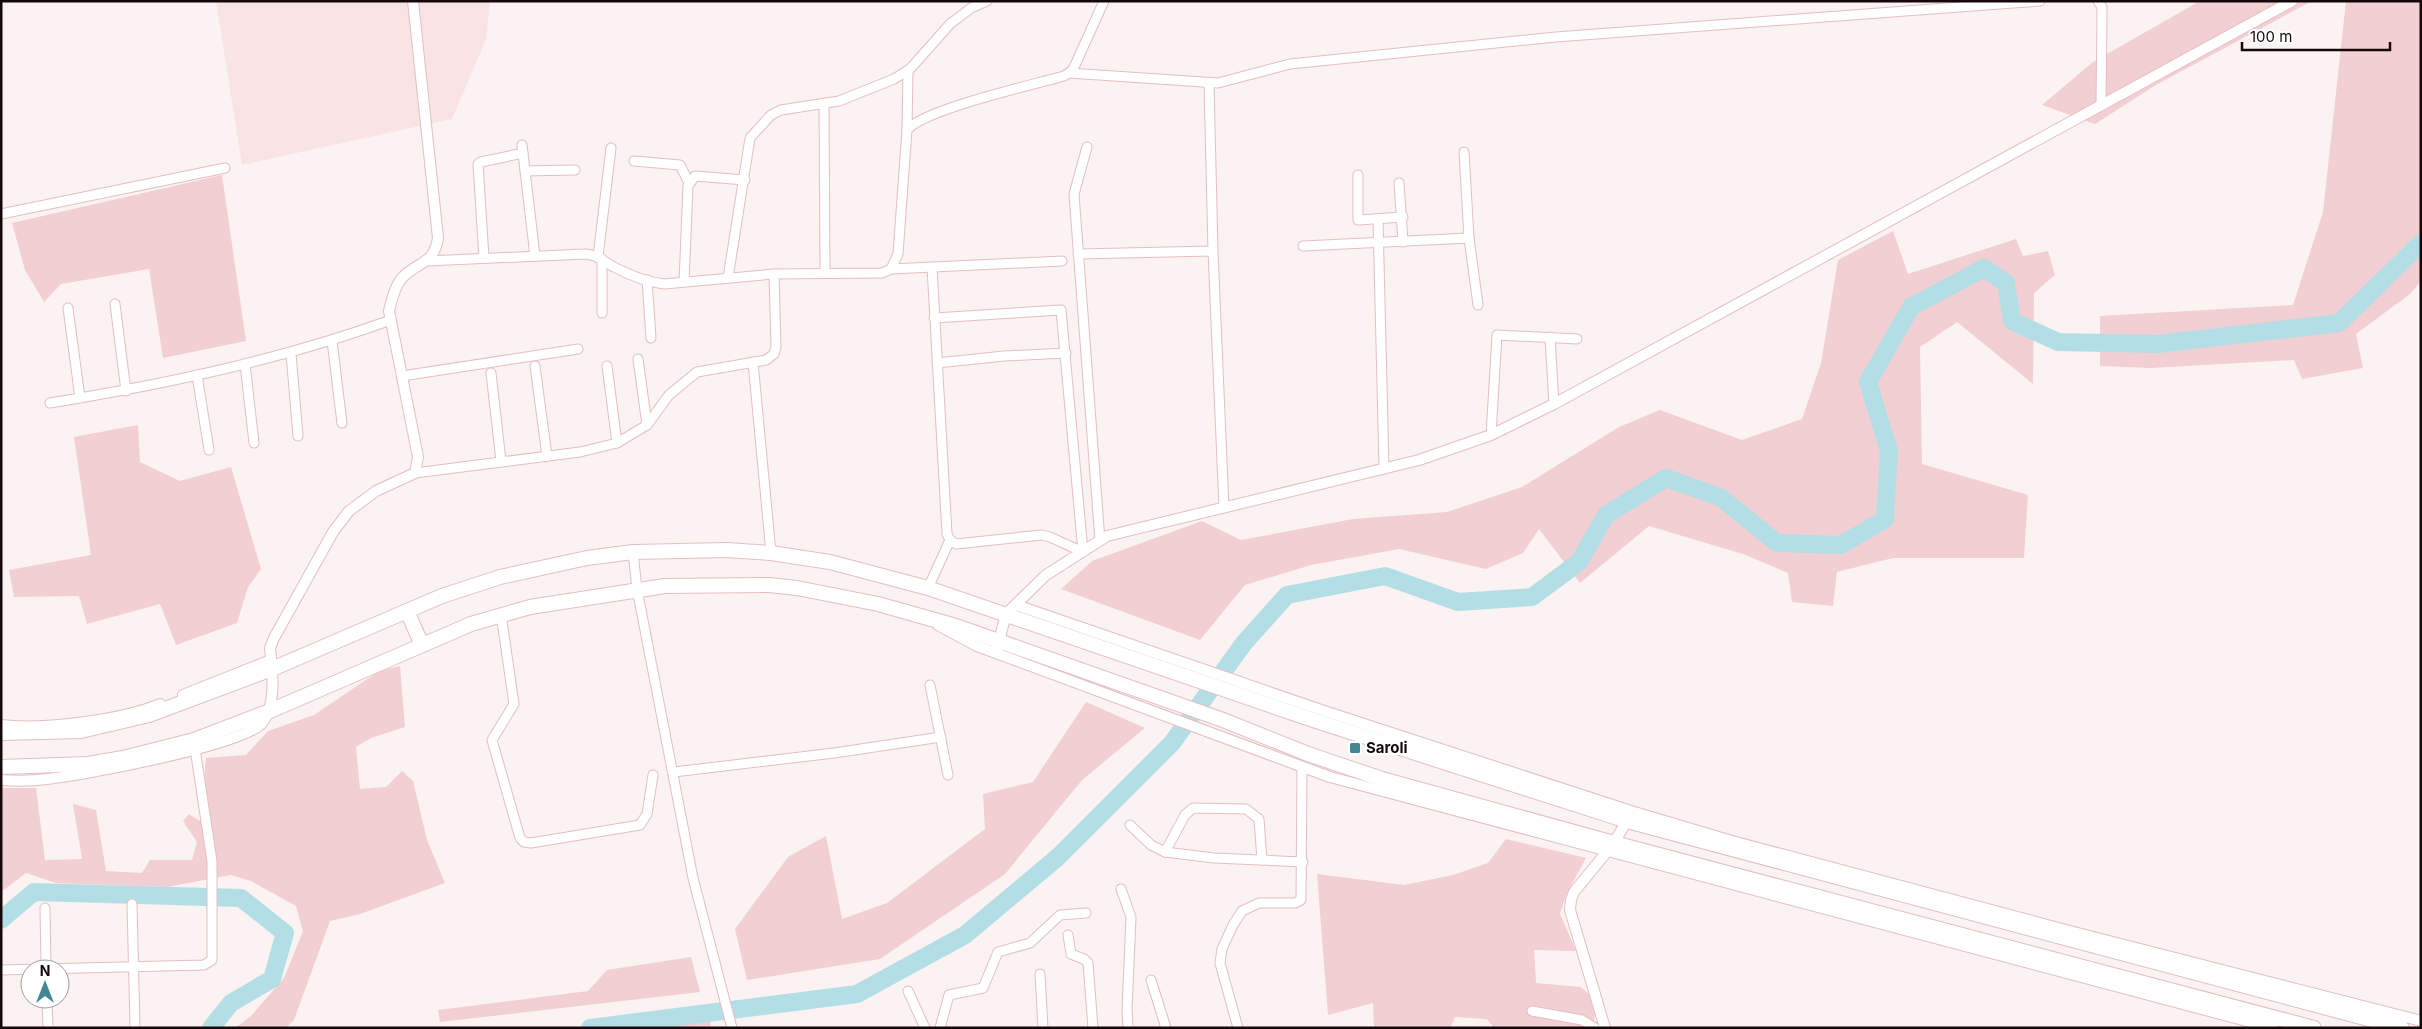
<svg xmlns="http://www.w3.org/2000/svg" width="2422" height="1029" font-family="Inter,sans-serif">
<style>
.built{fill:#f9e4e5}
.green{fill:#f2cfd2}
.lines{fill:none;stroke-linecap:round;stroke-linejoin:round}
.river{stroke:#b4dee6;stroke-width:18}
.minor-casing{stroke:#e6bec1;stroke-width:11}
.tertiary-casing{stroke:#e6bec1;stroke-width:12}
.trunk-casing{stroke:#e6bec1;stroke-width:16}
.minor{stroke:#fff;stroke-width:9}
.tertiary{stroke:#fff;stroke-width:10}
.trunk{stroke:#fff;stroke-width:14}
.poi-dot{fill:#418693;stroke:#fff;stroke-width:2}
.labels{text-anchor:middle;stroke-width:4.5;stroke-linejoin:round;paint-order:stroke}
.poi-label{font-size:15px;font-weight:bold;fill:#15080a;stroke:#fff;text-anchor:start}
</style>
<rect width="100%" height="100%" fill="#fbf2f2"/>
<polygon class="built" points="216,1 490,1 486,40 452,119 242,165"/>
<g class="green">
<polygon points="2200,1 2312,1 2156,85 2095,124 2042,105 2093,62"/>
<polygon points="2346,1 2421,1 2421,281 2410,294 2356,334 2363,368 2302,379 2294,360 2151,368 2100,366 2100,316 2293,305 2323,212"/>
<polygon points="222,175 246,341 163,358 149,269 61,284 44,302 25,270 12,223"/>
<polygon points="1893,231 1908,274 2016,239 2023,256 2048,251 2055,275 2034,293 2033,384 1957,322 1920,347 1922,464 2028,495 2024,558 1893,558 1837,572 1833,606 1792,602 1788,573 1746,555 1649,526 1580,583 1539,529 1523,553 1486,569 1399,549 1311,565 1245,585 1200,640 1061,589 1092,561 1202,521 1241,540 1353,519 1447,512 1522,487 1619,427 1660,410 1742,440 1802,419 1821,363 1838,260"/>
<polygon points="138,425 140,462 180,481 231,467 261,569 248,587 237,623 176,645 160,604 87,624 79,596 14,597 9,570 91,555 74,437"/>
<polygon points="400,666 405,727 371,738 356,747 360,789 386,787 402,771 413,781 427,840 445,883 360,914 330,921 294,1020 286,1028 235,1028 251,1016 284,978 303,931 296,906 251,881 231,875 167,887 56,883 26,873 1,892 1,788 36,788 45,860 82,859 73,804 96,810 106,871 142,873 150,860 192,860 197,842 183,821 189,814 200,821 206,758 246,755 268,731 314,715 379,671"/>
<polygon points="1086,702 1145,728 1082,780 1005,874 880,959 747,980 735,929 788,857 826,836 842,919 887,903 985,829 983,794 1033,782"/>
<polygon points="1506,839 1586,858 1566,895 1560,914 1576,951 1534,950 1536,983 1581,987 1597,1002 1593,1028 1494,1028 1487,1019 1455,1017 1450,1028 1374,1028 1373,1003 1328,1015 1317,874 1404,885 1453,875 1488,863"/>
<polygon points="691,957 700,992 440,1022 438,1010 588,991 607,970"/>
<polygon points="710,1020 711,1028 640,1028"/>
</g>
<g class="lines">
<g class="river">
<polyline points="1,920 34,892 241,898 285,933 272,979 231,1003 211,1028"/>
<polyline points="590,1028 857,994 965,935 1058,857 1172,743 1244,643 1287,595 1385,576 1458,602 1532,597 1579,562 1606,515 1666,478 1720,497 1777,543 1841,545 1885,519 1889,451 1868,382 1911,307 1984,268 2006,283 2012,321 2058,342 2158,344 2339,323 2421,243"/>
</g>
<g class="minor-casing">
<g id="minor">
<polyline points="2098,1 2102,7 2102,16 2101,105"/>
<polyline points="1069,73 1218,83 1290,64 1556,37 2040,1"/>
<polyline points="1209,83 1213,251 1224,508"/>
<polyline points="824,105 825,273"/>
<polyline points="907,130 908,70"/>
<polyline points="522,145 535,256"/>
<polyline points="1087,147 1074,194 1100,541"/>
<polyline points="1464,152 1469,238 1478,305"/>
<polyline points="634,161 680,165 689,183"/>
<polyline points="525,171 575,170"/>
<polyline points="1358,175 1358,220 1403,217"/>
<polyline points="1399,183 1403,242"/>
<polyline points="1,214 225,168"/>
<polyline points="1378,219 1384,468"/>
<polyline points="1303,246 1469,238"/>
<polyline points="1078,254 1213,251"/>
<polyline points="598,257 611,148"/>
<polyline points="484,258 478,164 481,162 523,153"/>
<polyline points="602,259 602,313"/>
<path d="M427,261L586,254C598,255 604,262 614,267C629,275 647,282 664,284L774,274L882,273L891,269L898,254L907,130C924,109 1033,85 1064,76L1072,71L1076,63L1104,1"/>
<polyline points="932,267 947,534 950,540 956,544 1041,535 1050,537 1083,552 1061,310 934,318"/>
<polyline points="891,269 1062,261"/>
<polyline points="728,278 750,138 771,115 781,110 839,101 894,79 910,69 950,24 971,8 987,1"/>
<polyline points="647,280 651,338"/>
<polyline points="684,282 688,186 695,176 745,180"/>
<polyline points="115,304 126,391"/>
<polyline points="68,308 80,398"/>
<polyline points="1550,337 1554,404"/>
<polyline points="332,341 342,423"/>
<polyline points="291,354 298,436"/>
<polyline points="638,359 647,425"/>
<polyline points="753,362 771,553"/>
<polyline points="937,363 1004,356 1066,353"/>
<polyline points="245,364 254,443"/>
<polyline points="535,366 547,456"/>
<polyline points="607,366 617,443"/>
<polyline points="491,373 501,461"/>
<polyline points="197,375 209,450"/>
<polyline points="402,376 578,349"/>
<path d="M50,403C166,384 280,360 391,320"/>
<polyline points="1491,435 1497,335 1577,339"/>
<polyline points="415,473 580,452 617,443 647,425 669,395 697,372 766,360 774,354 776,347 774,274"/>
<polyline points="633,552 637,589 693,878 732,1028"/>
<polyline points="928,588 950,540"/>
<polyline points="501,614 514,704 492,740 520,838 524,842 531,843 640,825 647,814 653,775"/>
<polyline points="930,685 948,775"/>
<polyline points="674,772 834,753 941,737"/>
<polyline points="1130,825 1151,845 1165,852 1214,858 1303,862"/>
<polyline points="1165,852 1185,815 1193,808 1246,809 1259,819 1262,860"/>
<polyline points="1121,889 1131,917 1127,1009 1128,1028"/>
<polyline points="132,904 135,1028"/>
<polyline points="45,908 46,969"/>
<polyline points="1068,935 1071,954 1084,959 1088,963 1093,1028"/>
<polyline points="1,970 204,965 212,960 212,861 194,742"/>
<polyline points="1040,974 1043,1028"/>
<polyline points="1151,980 1166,1028"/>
<polyline points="908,991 925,1028"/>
<polyline points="47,999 48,1028"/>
<polyline points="1532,1011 1582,1020 1595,1028"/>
<polyline points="940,1028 949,995 983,988 998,952 1030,943 1060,915 1086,913"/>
<polyline points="1238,1028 1220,963 1222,949 1233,925 1242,911 1259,903 1295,903 1301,900 1302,768"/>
</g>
</g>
<g class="tertiary-casing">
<g id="tertiary">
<polyline points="1016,605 1321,710 1631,811 1732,841 2062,929 2421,1021"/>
<polyline points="938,625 977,646 1330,777 2273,1028"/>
<polyline points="996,653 1006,614 1046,575 1107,536 1419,460 1491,435 1554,404 2292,1"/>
<polyline points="183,695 271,660"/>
<path d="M1,725C42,730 122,720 160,704"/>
<path d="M1,780C16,781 32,781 47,779C79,776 249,744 263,722C277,703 272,670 270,648L274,638L333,532L349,511L376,491L415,473L418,457L389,311C392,299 395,284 405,275C421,261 434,263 438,238L413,1"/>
<polyline points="1605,1028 1570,910 1571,900 1574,892 1614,843 1629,817"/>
</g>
</g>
<g class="trunk-casing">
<g id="trunk">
<polyline points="407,611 422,645"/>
<polyline points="1,733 81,731 149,715 272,669 442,596 500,577 587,558 633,552 727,550 771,553 830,562 928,588 1316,721 1627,821 2402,1028"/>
<polyline points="1,767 88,764 123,758 194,740 270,711 471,624 530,607 665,586 769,585 797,588 878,604 956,626 1223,720 1308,754 1382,779 1614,843 2314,1028"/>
</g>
</g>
<use href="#minor" class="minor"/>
<use href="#tertiary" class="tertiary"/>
<use href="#trunk" class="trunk"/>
</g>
<rect class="poi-dot" x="1349" y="742" width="12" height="12" rx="2.5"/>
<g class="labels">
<g class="poi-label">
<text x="1366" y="753">Saroli</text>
</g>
</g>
<rect width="2422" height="1029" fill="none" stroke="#15080a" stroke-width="5"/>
<g transform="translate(45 984)"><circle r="24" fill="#ffffff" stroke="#a19c9d"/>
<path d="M0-4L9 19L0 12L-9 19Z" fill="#418693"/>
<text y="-8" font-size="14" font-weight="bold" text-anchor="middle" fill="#15080a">N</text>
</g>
<path d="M2242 42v8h148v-8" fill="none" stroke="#15080a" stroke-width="2.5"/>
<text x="2250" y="42" font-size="15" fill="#15080a" stroke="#ffffff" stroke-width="4" paint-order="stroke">100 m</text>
</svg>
